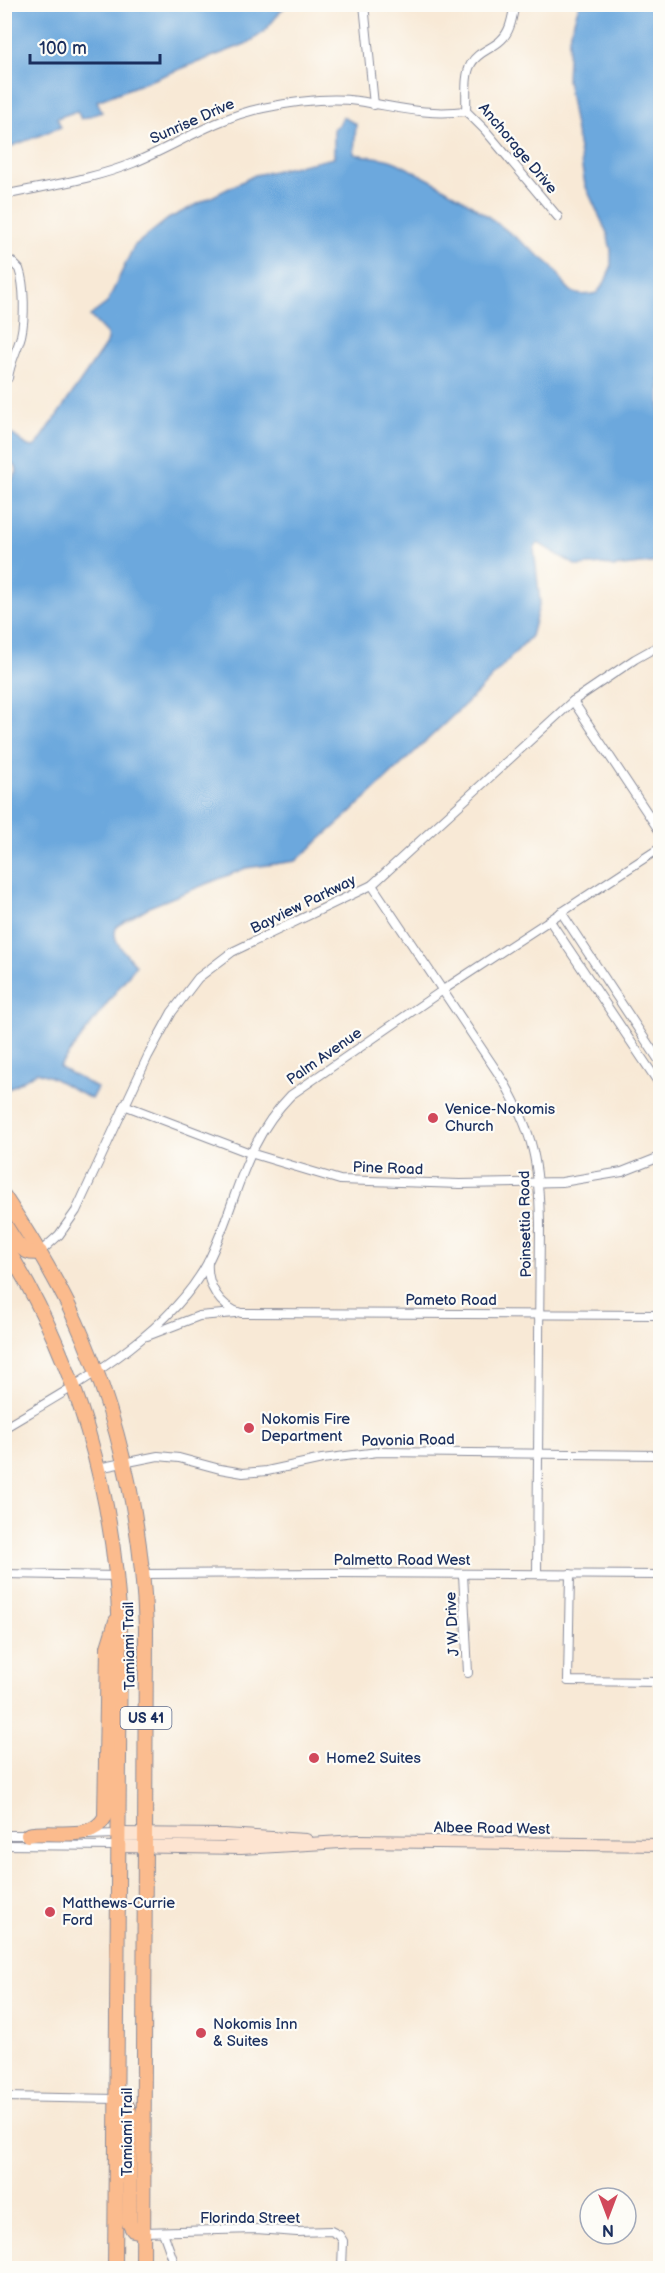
<svg xmlns="http://www.w3.org/2000/svg" width="665" height="2273" font-family="'Balsamiq Sans',sans-serif">
<style>
.water{fill:#6ca8dd;stroke:#446c9e;stroke-width:1.5}
.lines{fill:none;stroke-linecap:round;stroke-linejoin:round}
.street-casing{stroke:#8a8c9a;stroke-width:10}
.secondary-casing{stroke:#8a8c9a;stroke-width:14}
.primary-casing{stroke:#8a8c9a;stroke-width:16}
.street{stroke:#fff;stroke-width:8}
.secondary{stroke:#fde4d1;stroke-width:12}
.primary{stroke:#fbbb8d;stroke-width:14}
.poi-dot{fill:#d1495b;stroke:#fdfcf7;stroke-width:2}
.labels{text-anchor:middle;stroke-width:4.5;stroke-linejoin:round;paint-order:stroke}
.shield{fill:#fdfcf7;stroke:#5f6c8c;stroke-width:1.5}
.shield-label{font-size:14px;font-weight:bold;fill:#1b2f5e}
.street-label{font-size:15px;fill:#1b2f5e;stroke:#fdfcf7}
.poi-label{font-size:15px;fill:#1b2f5e;stroke:#fdfcf7;text-anchor:start}
</style>
<rect width="100%" height="100%" fill="#fdfcf7"/>
<filter id="ink" filterUnits="userSpaceOnUse"><feTurbulence type="fractalNoise" baseFrequency=".0167" numOctaves="2"/><feDisplacementMap in="SourceGraphic" scale="12" xChannelSelector="R" yChannelSelector="G"/><feConvolveMatrix kernelMatrix="1 2 1 2 8 2 1 2 1" color-interpolation-filters="sRGB"/></filter>
<filter id="wash" filterUnits="userSpaceOnUse"><feTurbulence type="fractalNoise" baseFrequency=".008" numOctaves="4" result="noise"/><feDisplacementMap in="SourceGraphic" scale="24" xChannelSelector="R" yChannelSelector="G"/><feGaussianBlur stdDeviation="1.35" result="paint"/><feColorMatrix in="noise" values="0 0 0 0 0 0 0 0 0 0 0 0 0 0 0 0 0 1.4 0 .05"/><feComposite in="paint" operator="in"/></filter>
<g filter="url(#wash)">
<rect width="100%" height="100%" fill="#f8e9d6"/>
<g class="water">
<polygon points="5,4 286,4 286,5 264,32 248,43 97,101 102,112 81,119 77,111 57,118 61,127 5,149"/>
<path d="M579,5H660V562L613,567L604,564L577,566L538,543L534,549L540,602L531,636L478,692L350,813L296,861L246,868L149,907L117,926C109,941 127,954 136,965L59,1067L97,1088L91,1099L53,1078L37,1072L5,1091L4,492L17,472L16,467L5,458V429L28,446L33,447L37,445L108,341L107,334L90,316L107,303L134,246L168,219L255,175L334,158V128L339,125L343,117L356,124L354,154C365,156 379,157 390,160C400,163 410,170 419,174C467,198 507,230 548,263C568,279 562,301 597,293L605,282L611,267V250L607,233L585,185L567,80L569,37Z"/>
</g>
</g>
<g filter="url(#ink)">
<g class="lines">
<g class="street-casing">
<g id="street">
<polyline points="364,4 374,105"/>
<path d="M515,4C512,17 511,31 501,40C492,49 477,52 471,64C464,76 467,97 466,111L485,130L558,217"/>
<path d="M4,195C45,186 95,179 133,163C177,145 215,118 263,108C292,102 328,97 358,101C398,107 425,116 466,111"/>
<path d="M4,260L11,261L19,269C25,285 25,319 21,336C17,351 10,362 8,378"/>
<polyline points="573,701 660,832"/>
<path d="M372,885L504,1082C534,1135 539,1164 540,1224L537,1574"/>
<polyline points="561,912 660,1062"/>
<polyline points="550,921 660,1085"/>
<polyline points="124,1105 250,1153 340,1180 460,1184 562,1182 622,1172 660,1157"/>
<polyline points="40,1252 59,1235 76,1211 148,1056 172,1012 198,978 232,952 372,885 573,701 635,659 660,645"/>
<path d="M208,1262C206,1285 220,1307 241,1313L660,1315"/>
<polyline points="147,1336 199,1316 235,1313"/>
<path d="M4,1428C74,1386 169,1336 208,1262C238,1202 241,1146 291,1095L443,990L660,848"/>
<polyline points="98,1468 158,1456 179,1458 220,1469 243,1473 267,1471 322,1459 378,1452 660,1455"/>
<polyline points="4,1574 117,1576"/>
<polyline points="143,1574 334,1573 660,1575"/>
<polyline points="463,1574 468,1673"/>
<polyline points="570,1574 568,1681 660,1682"/>
<polyline points="4,1835 31,1835"/>
<polyline points="86,1835 118,1834"/>
<polyline points="4,1845 118,1846"/>
<polyline points="4,2097 117,2099"/>
<polyline points="143,2232 256,2229 297,2232 331,2231 339,2235 343,2241 342,2268"/>
<polyline points="163,2232 176,2268"/>
</g>
</g>
<g class="secondary-casing">
<g id="secondary">
<polyline points="118,1834 224,1835 306,1840"/>
<polyline points="118,1846 241,1848 357,1841 660,1845"/>
</g>
</g>
<g class="primary-casing">
<g id="primary">
<path d="M4,1196C34,1242 63,1289 84,1340C123,1432 142,1529 146,1628L143,2268"/>
<path d="M4,1223C13,1237 21,1257 40,1252"/>
<path d="M4,1244C77,1361 115,1494 120,1631L115,2268"/>
<path d="M28,1835C53,1829 91,1843 105,1817L108,1647L116,1621"/>
<polyline points="117,2099 126,2104 130,2113 129,2223 133,2230 143,2232"/>
</g>
</g>
<use href="#street" class="street"/>
<use href="#secondary" class="secondary"/>
<use href="#primary" class="primary"/>
</g>
</g>
<g class="poi-dot">
<circle cx="433" cy="1118" r="6"/>
<circle cx="249" cy="1428" r="6"/>
<circle cx="314" cy="1758" r="6"/>
<circle cx="50" cy="1912" r="6"/>
<circle cx="201" cy="2033" r="6"/>
</g>
<g class="labels">
<rect class="shield" x="120.5" y="1707" width="51" height="22" rx="4.5"/>
<g class="shield-label">
<text x="146" y="1723">US 41</text>
</g>
<g class="street-label">
<text transform="translate(192 121) rotate(-24)" y="5">Sunrise Drive</text>
<text transform="translate(518 148) rotate(50)" y="5">Anchorage Drive</text>
<text transform="translate(303 904) rotate(-26)" y="5">Bayview Parkway</text>
<text transform="translate(324 1056) rotate(-35)" y="5">Palm Avenue</text>
<text transform="translate(388 1168) rotate(2)" y="5">Pine Road</text>
<text transform="translate(525 1224) rotate(-91)" y="5">Poinsettia Road</text>
<text x="451" y="1305">Pameto Road</text>
<text transform="translate(408 1440) rotate(-1)" y="5">Pavonia Road</text>
<text x="402" y="1565">Palmetto Road West</text>
<text transform="translate(452 1624) rotate(-93)" y="5">J W Drive</text>
<text transform="translate(129 1646) rotate(-91)" y="5">Tamiami Trail</text>
<text transform="translate(492 1828) rotate(1)" y="5">Albee Road West</text>
<text transform="translate(127 2132) rotate(-90)" y="5">Tamiami Trail</text>
<text x="250" y="2223">Florinda Street</text>
</g>
<g class="poi-label">
<text x="445" y="1114">Venice-Nokomis<tspan x="445" dy="17">Church</tspan></text>
<text x="261" y="1424">Nokomis Fire<tspan x="261" dy="17">Department</tspan></text>
<text x="326" y="1763">Home2 Suites</text>
<text x="62" y="1908">Matthews-Currie<tspan x="62" dy="17">Ford</tspan></text>
<text x="213" y="2029">Nokomis Inn<tspan x="213" dy="17">&amp; Suites</tspan></text>
</g>
</g>
<rect width="665" height="2273" fill="none" stroke="#fdfcf7" stroke-width="24"/>
<g transform="translate(608 2216) rotate(180)"><circle r="28" fill="#fdfcf7" stroke="#a3aaba" stroke-width="1.5"/>
<path d="M0-4.5L10 22L0 15L-10 22Z" fill="#d1495b"/>
<text y="-9" font-size="16" font-weight="bold" text-anchor="middle" fill="#1b2f5e">N</text>
</g>
<path d="M30 54v9h130v-9" fill="none" stroke="#1b2f5e" stroke-width="3"/>
<text x="39" y="54" font-size="18" fill="#1b2f5e" stroke="#fdfcf7" stroke-width="4.5" paint-order="stroke">100 m</text>
</svg>
